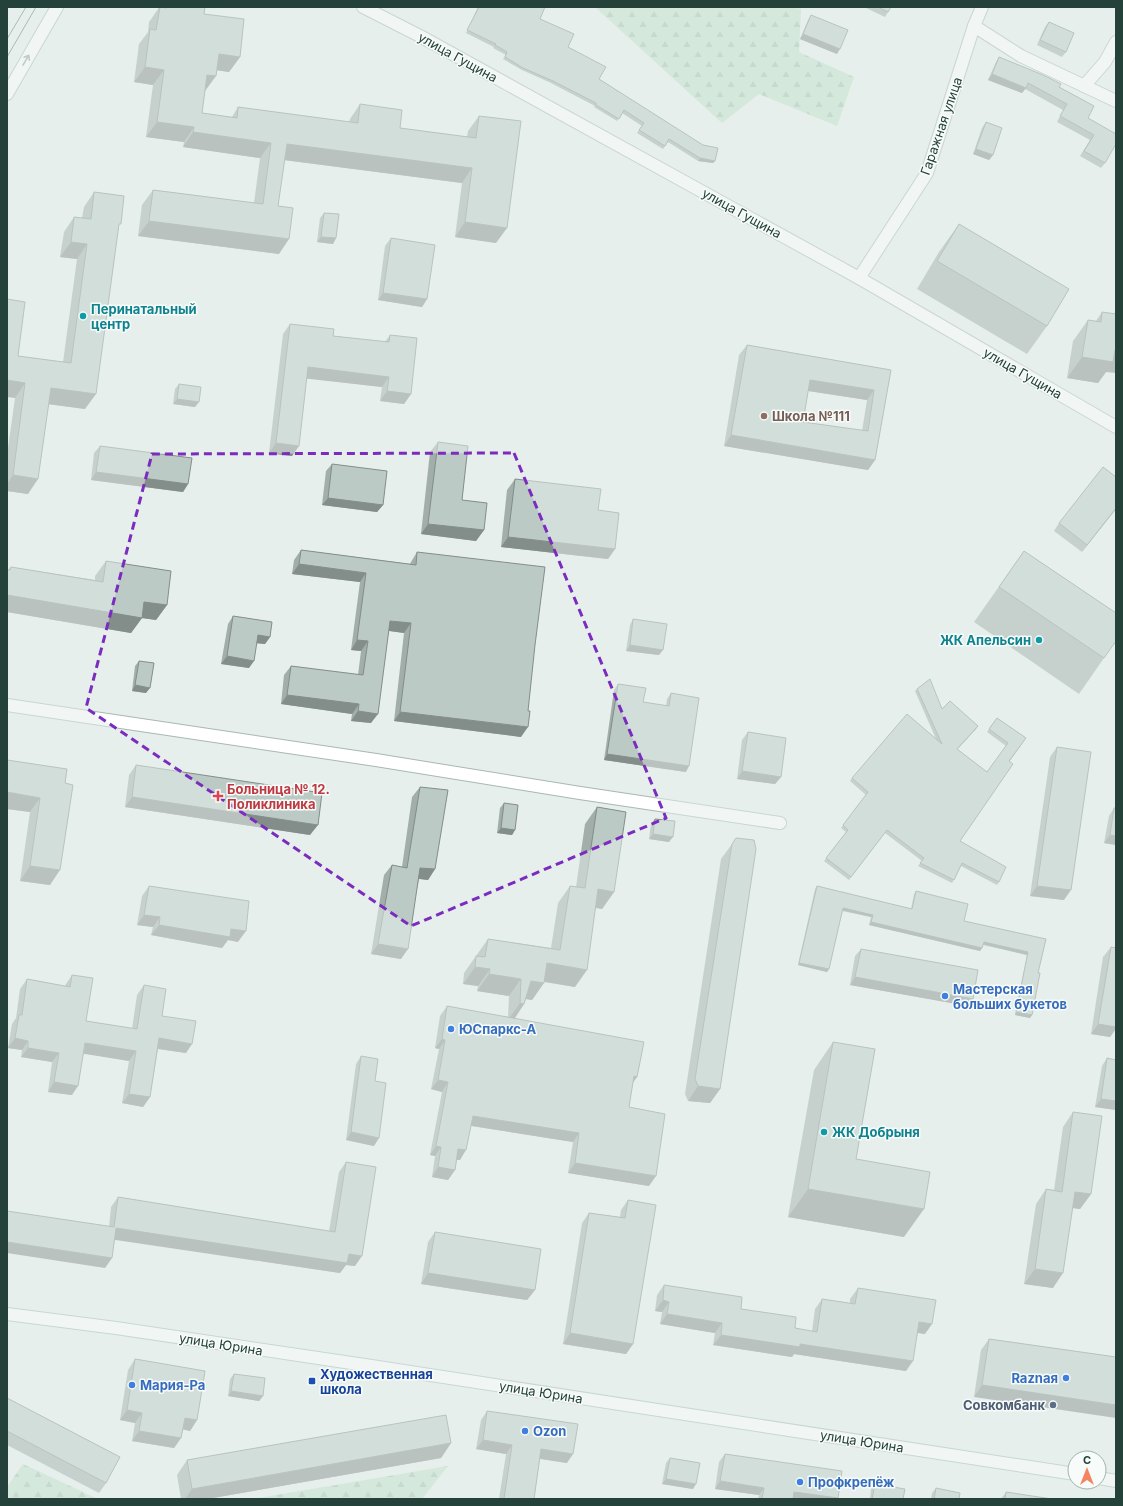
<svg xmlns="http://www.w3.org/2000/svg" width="1123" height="1506" font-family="Inter,sans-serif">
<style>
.forest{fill:url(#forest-firs)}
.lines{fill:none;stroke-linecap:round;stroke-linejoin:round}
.minor-casing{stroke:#a8b8b2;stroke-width:14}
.secondary-casing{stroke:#a4bbb3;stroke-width:14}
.minor{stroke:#fff;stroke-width:12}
.secondary{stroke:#fff;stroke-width:12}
.tram{stroke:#5f7d75;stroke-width:1}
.wall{fill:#a1aea9;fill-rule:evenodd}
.shaded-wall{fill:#838d89}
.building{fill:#bbcac4;stroke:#838d89;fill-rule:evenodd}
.oneway{stroke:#92a09c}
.marked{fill:none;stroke:#7b2cbf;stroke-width:3;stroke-dasharray:8 5;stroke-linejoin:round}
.culture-dot{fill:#0f9aa8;stroke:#f7fbf9;stroke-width:1.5}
.education-dot{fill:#8d6e63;stroke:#f7fbf9;stroke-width:1.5}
.health-dot{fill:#e0444e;stroke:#f7fbf9;stroke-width:1.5}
.shop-dot{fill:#3f7fe0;stroke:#f7fbf9;stroke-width:1.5}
.transit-dot{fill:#1a4fb4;stroke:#f7fbf9;stroke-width:1.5}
.service-dot{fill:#5c6f8a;stroke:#f7fbf9;stroke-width:1.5}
.labels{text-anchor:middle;stroke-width:3;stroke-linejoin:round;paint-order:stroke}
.street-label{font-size:13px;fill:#24423a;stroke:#f7fbf9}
.culture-label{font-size:13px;font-weight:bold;fill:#0d838f;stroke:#f7fbf9;text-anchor:start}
.education-label{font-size:13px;font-weight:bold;fill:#785e54;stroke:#f7fbf9;text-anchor:start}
.health-label{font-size:13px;font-weight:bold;fill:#be3a42;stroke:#f7fbf9;text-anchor:start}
.shop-label{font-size:13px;font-weight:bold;fill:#366cbe;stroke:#f7fbf9;text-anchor:start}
.transit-label{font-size:13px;font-weight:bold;fill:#164399;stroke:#f7fbf9;text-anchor:start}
.service-label{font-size:13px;font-weight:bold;fill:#4e5e75;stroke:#f7fbf9;text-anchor:end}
</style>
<defs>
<pattern id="forest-firs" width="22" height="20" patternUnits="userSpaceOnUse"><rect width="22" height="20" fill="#bfe0c8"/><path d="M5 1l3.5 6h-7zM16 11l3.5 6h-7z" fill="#a4c1ad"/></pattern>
</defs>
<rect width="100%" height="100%" fill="#e6efeb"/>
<g class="forest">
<polygon points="595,7 792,7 801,9 799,52 854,77 837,126 759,94 722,123"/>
<polygon points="23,1464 98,1499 7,1499 7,1487"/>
<polygon points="448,1466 422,1499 253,1499"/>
</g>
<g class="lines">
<g class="minor-casing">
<g id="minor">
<polyline points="363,7 420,36 859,278 1116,427"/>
<polyline points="974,26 1021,56 1116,101"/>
<polyline points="1084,86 1105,62 1116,42"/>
<polyline points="859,278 927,173 974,26 982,7"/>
<polyline points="7,705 376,760 580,793 780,823"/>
</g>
</g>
<g class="secondary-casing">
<g id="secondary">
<polyline points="7,94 57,7"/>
<polyline points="7,1314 116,1328 365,1365 1075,1474"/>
<polyline points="1099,1478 1116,1481"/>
</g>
</g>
<use href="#minor" class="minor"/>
<use href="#secondary" class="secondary"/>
<g class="tram">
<polyline points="7,39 26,7"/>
<polyline points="7,57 36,7"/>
</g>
</g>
<g class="wall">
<polygon points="158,7 205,7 204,14 240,57 229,72 216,70 205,91 202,113 232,117 238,107 349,122 350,119 360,104 400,128 467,137 468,131 479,116 496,243 455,237 462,183 284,160 278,206 279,254 138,236 142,205 153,190 254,203 260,158 183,147 184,142 146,137 153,85 134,82 139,44 148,32 149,22 158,9"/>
<polygon points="478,7 545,7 540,19 568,47 599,79 715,161 713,163 698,161 668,142 663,149 637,133 642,126 622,113 617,121 594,107 595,106 551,83 522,70 503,59 506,55 493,48 494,47 466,33"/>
<polygon points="864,7 891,7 885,17"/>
<polygon points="811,15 837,54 800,39 808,20"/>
<polygon points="1049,22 1066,52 1062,57 1037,45 1045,27"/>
<polygon points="999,57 1059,87 1088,118 1105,163 1101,168 1080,156 1090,140 1057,122 1063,110 1025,89 1022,93 988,80 996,62"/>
<polygon points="986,122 993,155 989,160 973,154 982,128"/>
<polygon points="94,192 118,228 85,409 48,404 28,494 7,491 7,455 15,398 18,356 63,362 77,259 60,257 64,232 74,217 82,218 84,207"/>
<polygon points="324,213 336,238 333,244 317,242 320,218"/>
<polygon points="959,224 1047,326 1027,354 917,289 939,252"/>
<polygon points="391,238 427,299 422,307 378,300 385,246"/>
<polygon points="1102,312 1106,372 1098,383 1067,378 1073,341 1088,320 1096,321"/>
<polygon points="290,324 333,336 385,342 390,335 411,394 404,404 380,401 382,387 306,378 292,456 269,453 283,334"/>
<path d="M747,345L891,370L875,460L868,470L724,446L739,355ZM808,391L867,400L862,431L803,422Z"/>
<polygon points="179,384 195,407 173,404 175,389"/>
<polygon points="438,442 462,500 484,530 476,541 421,534 430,452"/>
<polygon points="100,446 188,484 183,492 91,480 94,453"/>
<polygon points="332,464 383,505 377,512 322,505 326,471"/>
<polygon points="515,479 598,510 615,549 608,559 501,547 507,490"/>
<polygon points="1116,509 1082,552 1054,531 1059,523"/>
<polygon points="301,550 410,564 411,562 417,552 521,737 394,721 404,633 389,631 371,723 351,721 352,714 281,704 284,675 291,666 358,675 361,651 351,650 360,582 292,574 294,560"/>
<polygon points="1024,551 1104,658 1079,694 974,622"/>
<polygon points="106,561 167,605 156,620 142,618 131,633 7,612 7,570 8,570 11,567 95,580 95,576"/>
<polygon points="233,616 270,637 265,644 257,643 249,668 221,664 228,624"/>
<polygon points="633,619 659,655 626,651 630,625"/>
<polygon points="139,661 146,693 132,691 135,666"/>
<polygon points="618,684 643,702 666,706 667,699 671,693 686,772 604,760 614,690"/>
<polygon points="917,689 942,709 976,729 957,749 987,772 1006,746 987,732 997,718 1026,738 1010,761 960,841 999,882 997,885 961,866 952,883 918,866 922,861 885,833 849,880 824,861 846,832 841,828 866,795 850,781 852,778 936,739 915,691"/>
<polygon points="748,732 781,777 775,784 737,779 742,740"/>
<polygon points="1057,747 1064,900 1030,896 1050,757"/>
<polygon points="136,765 310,835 125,807 129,775"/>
<polygon points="67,769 50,885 20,881 30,812 7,809"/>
<polygon points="420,787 435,869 428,880 419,879 401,959 371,954 384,875 392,865 402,867 412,797"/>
<polygon points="504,803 515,830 512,835 497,833 500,808"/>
<polygon points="597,807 614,892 602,909 596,908 575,987 544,982 532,1000 526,999 524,1004 514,1019 637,1077 633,1083 629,1107 649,1186 568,1173 573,1142 471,1126 460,1160 457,1160 455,1170 448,1180 432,1177 435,1156 430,1155 442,1092 431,1089 439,1049 435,1048 440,1016 447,1006 508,1018 509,996 477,991 478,986 463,984 464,973 488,939 551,948 558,903 570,886 576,887 585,824"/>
<polygon points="1114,808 1116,845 1104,843 1109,816"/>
<polygon points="655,819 669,842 649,839 651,824"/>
<polygon points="732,844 720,1089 710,1103 688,1101 685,1094 721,859"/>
<polygon points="149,886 238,942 228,940 222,948 151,935 153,927 137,925 142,896"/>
<polygon points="817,886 911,909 914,894 916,891 964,921 1046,939 1038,973 1032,1015 1030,1018 1015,1015 1027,955 983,945 982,948 980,951 869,925 871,917 842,911 829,969 827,972 798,965 815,889"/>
<polygon points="1116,943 1116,1030 1115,1030 1110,1037 1091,1034 1103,957 1111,947 1115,948"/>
<polygon points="861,949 968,1006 850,985 855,956"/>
<polygon points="72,975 86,1021 132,1029 137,995 144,985 162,1016 186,1053 158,1049 150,1097 143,1107 122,1103 129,1061 84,1053 72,1095 48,1092 52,1062 21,1057 22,1050 8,1048 12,1024 16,1018 20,989 27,979 65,986 66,984"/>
<polygon points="833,1042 856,1159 904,1237 788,1217 814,1070"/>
<polygon points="361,1056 375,1081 374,1146 346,1140 356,1064"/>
<polygon points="1107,1058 1116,1060 1116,1110 1095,1107 1102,1066"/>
<polygon points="1073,1112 1091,1194 1080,1209 1073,1208 1053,1288 1024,1284 1036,1204 1046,1189 1054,1190 1063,1127"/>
<polygon points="346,1162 355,1266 346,1265 340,1273 115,1239 105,1268 111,1207 118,1197 329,1231 339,1172"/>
<polygon points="628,1200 633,1344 626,1354 563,1344 582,1223 589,1213 620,1217 621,1210"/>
<polygon points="435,1232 535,1290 527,1300 421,1284 428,1242"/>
<polygon points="664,1285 741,1309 795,1328 812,1331 815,1309 822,1299 850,1303 850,1299 858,1288 925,1334 918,1333 906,1371 794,1354 792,1357 713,1345 715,1333 660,1324 662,1312 655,1311 657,1295"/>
<polygon points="989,1339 1116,1357 974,1397 981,1350"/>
<polygon points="135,1359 197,1420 190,1431 183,1429 181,1438 174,1448 132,1441 135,1423 120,1420 128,1370"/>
<polygon points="234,1374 263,1396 259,1401 228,1396 230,1379"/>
<polygon points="7,1398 106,1483 99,1493 7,1445"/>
<polygon points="487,1411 567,1463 540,1459 534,1499 499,1499 506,1454 476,1449 481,1420"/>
<polygon points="451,1443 441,1458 207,1499 181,1499 177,1475 187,1460"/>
<polygon points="725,1454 837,1499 758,1499 759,1495 715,1489 719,1462"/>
<polygon points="670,1458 693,1489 662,1484 666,1463"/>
<polygon points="875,1484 903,1499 870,1499 871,1489"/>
<polygon points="936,1488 959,1499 931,1499 932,1493"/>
<polygon points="1006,1492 1052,1499 1001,1499"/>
</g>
<g class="shaded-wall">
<polygon points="803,34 840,49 837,54 800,39"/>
<polygon points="219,54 240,57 229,72 208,69"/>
<polygon points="145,67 164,70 153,85 134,82"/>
<polygon points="992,74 1026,88 1022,93 988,80"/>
<polygon points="207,75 216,76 205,91 196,90"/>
<polygon points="157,122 194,127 184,142 146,137"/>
<polygon points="193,132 271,143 260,158 183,147"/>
<polygon points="287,144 472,168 462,183 276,159"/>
<polygon points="976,149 993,155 989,160 973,154"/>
<polygon points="700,158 715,161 713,163 698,161"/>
<polygon points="149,221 289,239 279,254 138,236"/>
<polygon points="465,222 507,228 496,243 455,237"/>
<polygon points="321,237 336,238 333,244 317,242"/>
<polygon points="71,242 87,244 77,259 60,257"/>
<polygon points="383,293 427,299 422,307 378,300"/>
<polygon points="1115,350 1116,350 1116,373 1106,372 1098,383 1067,378 1082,357"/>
<polygon points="308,367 389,377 382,387 301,378"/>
<polygon points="7,380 25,383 15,398 7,397"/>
<polygon points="810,380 874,390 867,400 802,390"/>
<polygon points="51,388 96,394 85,409 40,403"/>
<polygon points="387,391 411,394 404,404 380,401"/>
<polygon points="177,399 199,402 195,407 173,404"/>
<polygon points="731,435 875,460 868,470 724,446"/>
<polygon points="276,443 299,446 292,456 269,453"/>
<polygon points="96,472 188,484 183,492 91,480"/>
<polygon points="13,475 38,479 28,494 7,491 7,484"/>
<polygon points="328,498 383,505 377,512 322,505"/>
<polygon points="1116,508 1116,509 1082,552 1087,545"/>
<polygon points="428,524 484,530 476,541 421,534"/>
<polygon points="508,537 615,549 608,559 501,547"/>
<polygon points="299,564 366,573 360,582 292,574"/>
<polygon points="7,595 144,602 167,605 156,620 135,617 142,618 131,633 7,612"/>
<polygon points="390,621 411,623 404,633 383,630"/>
<polygon points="258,635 270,637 265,644 253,643"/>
<polygon points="357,640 368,641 361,651 351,650"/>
<polygon points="630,645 663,650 659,655 626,651"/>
<polygon points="227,656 254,661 249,668 221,664"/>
<polygon points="135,685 150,688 146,693 132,691"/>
<polygon points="287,695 359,704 352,714 281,704"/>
<polygon points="358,711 378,714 371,723 351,721"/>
<polygon points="400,712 528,727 521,737 394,721"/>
<polygon points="978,726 976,729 955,752 957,749"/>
<polygon points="607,754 689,766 686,772 604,760"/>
<polygon points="742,771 781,777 775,784 737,779"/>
<polygon points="7,792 40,798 30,812 7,809"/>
<polygon points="132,797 318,825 310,835 125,807"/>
<polygon points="501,828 515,830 512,835 497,833"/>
<polygon points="653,834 673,837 669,842 649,839"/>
<polygon points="1110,835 1116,836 1116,845 1104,843"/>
<polygon points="30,866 60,870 50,885 20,881"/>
<polygon points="420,868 435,869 428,880 413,878"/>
<polygon points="1037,886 1071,890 1064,900 1030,896"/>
<polygon points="598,889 614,892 602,909 587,906"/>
<polygon points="843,908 873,915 871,917 841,910"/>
<polygon points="144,915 160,917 153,927 137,925"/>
<polygon points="871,922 982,948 980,951 869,925"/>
<polygon points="159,925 231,929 246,931 238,942 228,940 222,948 151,935"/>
<polygon points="984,942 1028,952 1027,955 982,944"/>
<polygon points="378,944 408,949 401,959 371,954"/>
<polygon points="547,963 587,970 575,987 535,980"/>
<polygon points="799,963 829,969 827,972 798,965"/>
<polygon points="475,967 490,969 478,986 463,984"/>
<polygon points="489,974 521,979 509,996 477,991"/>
<polygon points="855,977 973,999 968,1006 850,985"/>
<polygon points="531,981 544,983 532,1000 520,998"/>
<polygon points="520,1003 524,1004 513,1021 508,1020"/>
<polygon points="1016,1012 1032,1015 1030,1018 1015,1015"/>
<polygon points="1116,1022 1116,1030 1115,1030 1110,1037 1091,1034 1098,1024"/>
<polygon points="15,1038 28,1041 22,1050 8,1048"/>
<polygon points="159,1038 192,1044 186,1053 152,1048"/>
<polygon points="442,1039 445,1040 439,1049 435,1048"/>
<polygon points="85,1043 136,1051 129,1061 79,1053"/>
<polygon points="28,1048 59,1053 52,1062 21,1057"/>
<polygon points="634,1076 637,1077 630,1086"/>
<polygon points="438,1080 448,1082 442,1092 431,1089"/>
<polygon points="54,1082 78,1086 72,1095 48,1092"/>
<polygon points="698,1086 720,1089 710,1103 688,1101"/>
<polygon points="129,1094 150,1097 143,1107 122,1103"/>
<polygon points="1101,1099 1116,1101 1116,1110 1095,1107"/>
<polygon points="473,1116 579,1133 573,1142 466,1125"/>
<polygon points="351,1132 379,1138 374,1146 346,1140"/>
<polygon points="436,1146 441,1147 435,1156 430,1155"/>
<polygon points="458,1149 466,1150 460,1160 452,1159"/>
<polygon points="575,1163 656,1176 649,1186 568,1173"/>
<polygon points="438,1167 455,1170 448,1180 432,1177"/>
<polygon points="808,1189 924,1209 904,1237 788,1217"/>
<polygon points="1075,1192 1091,1194 1080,1209 1065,1207"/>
<polygon points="116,1228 349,1254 362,1256 355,1266 346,1265 340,1273 109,1239"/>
<polygon points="7,1242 112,1258 105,1268 7,1253"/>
<polygon points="1035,1269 1063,1273 1053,1288 1024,1284"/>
<polygon points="428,1273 535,1290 527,1300 421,1284"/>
<polygon points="663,1300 669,1302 662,1312 655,1311"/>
<polygon points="667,1314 722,1323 715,1333 660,1324"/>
<polygon points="919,1322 932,1324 925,1334 912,1332"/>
<polygon points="570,1333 633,1344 626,1354 563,1344"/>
<polygon points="721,1335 800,1344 913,1361 906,1371 794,1354 792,1357 713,1345"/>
<polygon points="982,1385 1116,1405 1116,1418 974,1397"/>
<polygon points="231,1391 263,1396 259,1401 228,1396"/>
<polygon points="127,1410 142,1413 135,1423 120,1420"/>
<polygon points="185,1418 197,1420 190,1431 177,1428"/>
<polygon points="139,1431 181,1438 174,1448 132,1441"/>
<polygon points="483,1440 512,1445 506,1454 476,1449"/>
<polygon points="451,1443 441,1458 207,1499 185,1499 192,1489"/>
<polygon points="541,1449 573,1454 567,1463 535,1458"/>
<polygon points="666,1479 696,1484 693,1489 662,1484"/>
<polygon points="720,1481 764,1488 759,1495 715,1489"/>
<polygon points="794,1492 838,1498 837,1499 789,1499"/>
</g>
<g class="building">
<polygon points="160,7 167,8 167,7 205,7 204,14 244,19 240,57 219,54 216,76 207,75 202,113 237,118 238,107 358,123 360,104 402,110 400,128 476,138 479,116 521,121 507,228 465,222 472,168 287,144 278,206 293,208 289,239 149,221 153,190 263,204 271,143 193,132 194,127 157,122 164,70 145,67 150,29 156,30"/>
<polygon points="479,7 545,7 540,19 574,34 568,47 606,67 599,79 703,145 718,148 715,161 700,158 669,139 665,146 639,130 644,123 624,110 619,119 596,105 596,103 553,81 523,68 505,57 507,52 495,45 496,44 467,30"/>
<polygon points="878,7 891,7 888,12"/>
<polygon points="811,15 848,30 840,49 803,34"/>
<polygon points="1049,22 1074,33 1066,52 1040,40"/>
<polygon points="999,57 1043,75 1061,84 1059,87 1094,106 1088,118 1116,134 1116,144 1105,163 1084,151 1094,135 1060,116 1067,104 1028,83 1026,88 992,74"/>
<polygon points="986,122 1002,128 993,155 976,149"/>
<polygon points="94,192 124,196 121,224 119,224 96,394 51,388 38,479 13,475 25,383 7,380 7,299 25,302 18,356 71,363 87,244 71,242 74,217 91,219"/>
<polygon points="324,213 339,214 336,238 321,237"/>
<polygon points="959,224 1069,289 1047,326 937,261"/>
<polygon points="391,238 435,245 427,299 383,293"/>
<polygon points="1102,312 1116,314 1116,350 1115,350 1113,362 1082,357 1088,320 1101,322"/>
<polygon points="290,324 334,329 333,336 389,342 390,335 417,338 411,394 387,391 389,377 308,367 299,446 276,443"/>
<path d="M747,345L891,370L875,460L731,435ZM810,380L874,390L868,431L803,422Z"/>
<polygon points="179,384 201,387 199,402 177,399"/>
<polygon points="438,442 468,446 462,500 487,503 484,530 428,524"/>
<polygon points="100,446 192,458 188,484 96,472"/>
<polygon points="332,464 387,471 383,505 328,498"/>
<polygon points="1103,467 1116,477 1116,508 1087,545 1059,523"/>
<polygon points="515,479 601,489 598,510 619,513 615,549 508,537"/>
<polygon points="301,550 416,565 417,552 545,567 535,645 528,711 530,711 528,727 400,712 411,623 390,621 378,714 358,711 359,704 287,695 291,666 363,675 368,641 357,640 366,573 299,564"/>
<polygon points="1024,551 1116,613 1116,641 1104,658 999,587"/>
<polygon points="106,561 171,571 167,605 144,602 142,618 7,595 7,570 10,570 11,567 103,582"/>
<polygon points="233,616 272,622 270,637 258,635 254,661 227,656"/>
<polygon points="633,619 667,624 663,650 630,645"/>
<polygon points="139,661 154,663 150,688 135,685"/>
<polygon points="930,679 942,709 950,701 978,726 957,749 987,772 1008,743 989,729 997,718 1026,738 1009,761 1013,764 960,841 1006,867 999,882 962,863 954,880 920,863 924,858 887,830 851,877 826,858 848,830 843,825 868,792 852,778 907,714 942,744 917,689"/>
<polygon points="618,684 646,688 643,702 669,706 671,693 699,698 689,766 607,754"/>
<polygon points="748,732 786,738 781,777 742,771"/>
<polygon points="1057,747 1091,752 1071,890 1037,886"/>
<polygon points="7,760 67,769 65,783 73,785 60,870 30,866 40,798 7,792"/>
<polygon points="136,765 322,793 318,825 132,797"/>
<polygon points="420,787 448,790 435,869 420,868 408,949 378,944 392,865 407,868"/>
<polygon points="504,803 518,805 515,830 501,828"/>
<polygon points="597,807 626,812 614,892 598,889 587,970 547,963 544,983 531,981 524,1004 520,1003 521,979 489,974 490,969 475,967 476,956 485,957 488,939 560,950 570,886 585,888"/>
<polygon points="1114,808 1116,808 1116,836 1110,835"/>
<polygon points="655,819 675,821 673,837 653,834"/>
<polygon points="736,838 754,840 756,849 720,1089 698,1086 695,1079 732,844"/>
<polygon points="149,886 249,901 246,931 231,929 230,937 159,925 160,917 144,915"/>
<polygon points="817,886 912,909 916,891 968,904 964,921 1046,939 1038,973 1040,973 1032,1015 1016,1012 1028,952 984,942 982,948 871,922 873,915 843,908 829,969 799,963"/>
<polygon points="1111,947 1116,948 1116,1027 1098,1024"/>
<polygon points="861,949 978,970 973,999 855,977"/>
<polygon points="72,975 93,978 86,1021 137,1029 144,985 166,989 162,1016 196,1021 192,1044 159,1038 150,1097 129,1094 136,1051 85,1043 78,1086 54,1082 59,1053 28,1048 28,1041 15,1038 19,1015 22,1015 27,979 70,987"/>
<polygon points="447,1006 644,1042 637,1077 634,1076 629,1107 665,1114 656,1176 575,1163 579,1133 473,1116 466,1150 458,1149 455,1170 438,1167 441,1147 436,1146 448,1082 438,1080 445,1040 442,1039"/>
<polygon points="833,1042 875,1049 856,1159 930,1172 924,1209 808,1189"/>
<polygon points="361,1056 378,1059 375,1081 386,1083 379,1138 351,1132"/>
<polygon points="1107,1058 1116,1060 1116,1101 1101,1099"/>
<polygon points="1073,1112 1102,1116 1091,1194 1075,1192 1063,1273 1035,1269 1046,1189 1062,1192"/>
<polygon points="346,1162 376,1167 362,1256 349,1254 347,1263 116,1228 112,1258 7,1242 7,1211 114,1227 118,1197 335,1232"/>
<polygon points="628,1200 656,1205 633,1344 570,1333 589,1213 625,1218"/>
<polygon points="435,1232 541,1249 535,1290 428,1273"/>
<polygon points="664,1285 742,1297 741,1309 796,1317 795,1328 817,1332 822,1299 855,1304 858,1288 936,1300 932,1324 919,1322 913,1361 800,1344 800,1347 721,1335 722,1323 667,1314 669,1302 663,1300"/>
<polygon points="989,1339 1116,1357 1116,1405 982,1385"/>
<polygon points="135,1359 205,1371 197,1420 185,1418 181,1438 139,1431 142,1413 127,1410"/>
<polygon points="234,1374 265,1378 263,1396 231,1391"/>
<polygon points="7,1398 120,1457 106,1483 7,1431"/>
<polygon points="487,1411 578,1424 573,1454 541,1449 534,1499 504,1499 512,1445 483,1440"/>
<polygon points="446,1415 451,1443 192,1489 187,1460"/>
<polygon points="725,1454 842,1471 838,1498 794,1492 793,1499 762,1499 764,1488 720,1481"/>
<polygon points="670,1458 700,1463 696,1484 666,1479"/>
<polygon points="875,1484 905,1489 903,1499 872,1499"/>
<polygon points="936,1488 960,1493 959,1499 934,1499"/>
<polygon points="1006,1492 1052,1499 1005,1499"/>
</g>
<defs><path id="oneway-shaft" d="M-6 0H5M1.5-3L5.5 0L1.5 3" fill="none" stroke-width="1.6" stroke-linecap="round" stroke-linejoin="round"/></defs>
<use class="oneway" href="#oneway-shaft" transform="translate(26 60) rotate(-60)"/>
<path d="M0 0H1123V1506H0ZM514,453L666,818L411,926L86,708L152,454Z" fill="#e6efeb" fill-opacity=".55" fill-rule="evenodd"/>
<path class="marked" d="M514,453L666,818L411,926L86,708L152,454Z"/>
<g class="culture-dot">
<circle cx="83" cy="316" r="4"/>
<circle cx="1039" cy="640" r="4"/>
<circle cx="824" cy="1132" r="4"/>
</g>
<circle class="education-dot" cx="764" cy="416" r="4"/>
<path class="health-dot" d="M216 790h4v4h4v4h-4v4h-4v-4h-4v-4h4z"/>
<g class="shop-dot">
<circle cx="945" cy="996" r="4"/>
<circle cx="451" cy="1029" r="4"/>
<circle cx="1066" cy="1378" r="4"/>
<circle cx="132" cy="1385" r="4"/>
<circle cx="525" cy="1431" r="4"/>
<circle cx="800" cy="1482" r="4"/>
</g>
<rect class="transit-dot" x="308" y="1377" width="8" height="8" rx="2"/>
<circle class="service-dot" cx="1053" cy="1405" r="4"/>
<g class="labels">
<g class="street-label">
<text transform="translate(458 57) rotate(29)" y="5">улица Гущина</text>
<text transform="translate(941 126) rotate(-71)" y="5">Гаражная улица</text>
<text transform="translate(742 213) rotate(29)" y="5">улица Гущина</text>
<text transform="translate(1023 373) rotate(30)" y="5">улица Гущина</text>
<text transform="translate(221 1344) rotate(9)" y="5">улица Юрина</text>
<text transform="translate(541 1392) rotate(9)" y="5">улица Юрина</text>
<text transform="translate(862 1441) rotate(9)" y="5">улица Юрина</text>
</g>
<g class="culture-label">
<text x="91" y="314">Перинатальный<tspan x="91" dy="15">центр</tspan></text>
<text x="1031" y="645" text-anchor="end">ЖК Апельсин</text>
<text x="832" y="1137">ЖК Добрыня</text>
</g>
<g class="education-label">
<text x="772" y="421">Школа №111</text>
</g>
<g class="health-label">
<text x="227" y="794">Больница № 12.<tspan x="227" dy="15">Поликлиника</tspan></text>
</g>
<g class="shop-label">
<text x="953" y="994">Мастерская<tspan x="953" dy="15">больших букетов</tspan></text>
<text x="459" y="1034">ЮСпаркс-А</text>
<text x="1058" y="1383" text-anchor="end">Raznaя</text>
<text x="140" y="1390">Мария-Ра</text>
<text x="533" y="1436">Ozon</text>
<text x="808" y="1487">Профкрепёж</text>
</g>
<g class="transit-label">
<text x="320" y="1379">Художественная<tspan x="320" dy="15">школа</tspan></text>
</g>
<g class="service-label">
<text x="1045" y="1410">Совкомбанк</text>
</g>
</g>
<rect width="1123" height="1506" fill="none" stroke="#24423a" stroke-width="16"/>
<g transform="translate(1087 1470)"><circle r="19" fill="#f7fbf9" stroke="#a3b1ad"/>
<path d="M0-3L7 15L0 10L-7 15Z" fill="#f4845f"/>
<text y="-6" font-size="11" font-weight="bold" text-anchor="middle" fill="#24423a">С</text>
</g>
</svg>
